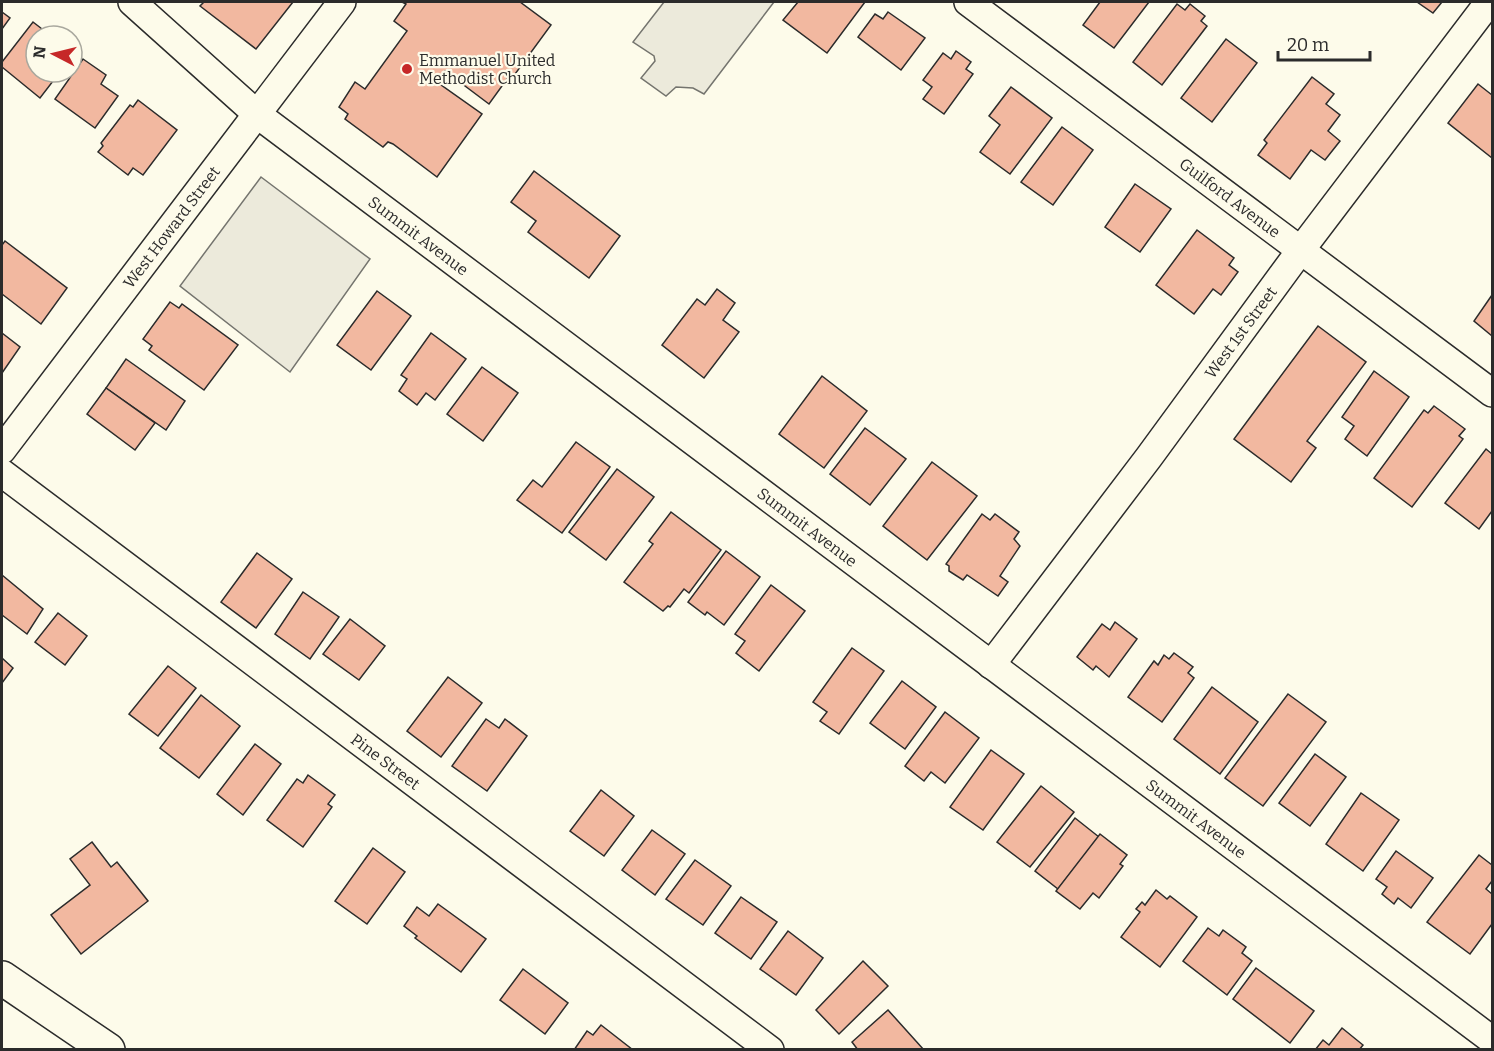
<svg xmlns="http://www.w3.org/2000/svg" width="1494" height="1051" font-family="Bitter,serif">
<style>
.parking{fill:#eceadb;stroke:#74746e;stroke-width:1.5}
.building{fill:#f2b8a0;stroke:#2b2b2b;stroke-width:1.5}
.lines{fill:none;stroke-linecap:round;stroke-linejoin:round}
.minor-casing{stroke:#2b2b2b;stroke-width:30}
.secondary-casing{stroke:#2b2b2b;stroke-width:36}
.minor{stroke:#fdfbea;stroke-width:27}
.secondary{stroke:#fdfbea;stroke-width:33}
.poi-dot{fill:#c62828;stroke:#fdfbea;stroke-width:2}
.labels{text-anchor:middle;stroke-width:4.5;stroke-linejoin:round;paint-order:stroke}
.poi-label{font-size:16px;fill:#2b2b2b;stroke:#fdfbea;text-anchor:start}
.street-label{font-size:16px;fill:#2b2b2b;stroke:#fdfbea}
</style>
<rect width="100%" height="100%" fill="#fdfbea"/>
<g class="parking">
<polygon points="664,2 774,2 704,94 693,88 676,87 666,96 641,78 655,61 654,56 633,42"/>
<polygon points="261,177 370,259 290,372 180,286"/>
</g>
<g class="building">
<polygon points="204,2 293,2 256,49 200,6"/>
<polygon points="402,2 520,2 551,25 510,81 507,79 489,104 445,71 437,82 482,114 437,177 393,144 388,142 383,147 345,119 348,114 339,107 355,82 365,89 407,31 394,21 406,4"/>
<polygon points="798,2 865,2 827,53 783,20"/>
<polygon points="1100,2 1149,2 1114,48 1083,25"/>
<polygon points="1417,2 1442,2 1433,13"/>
<polygon points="1177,4 1185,10 1190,4 1205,16 1201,21 1207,26 1162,85 1133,62"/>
<polygon points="2,12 10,18 2,29"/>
<polygon points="888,12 925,38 901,70 858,37 875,14 883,19"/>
<polygon points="33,22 51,36 36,36 36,72 60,72 40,98 2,67 2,62"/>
<polygon points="1226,39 1257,63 1212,122 1181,98"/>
<polygon points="956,51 971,62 966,69 973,74 944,114 923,99 932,87 923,80 943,53 951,59"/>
<polygon points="83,59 106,75 101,84 118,96 95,128 55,99"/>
<polygon points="1312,77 1334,94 1326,104 1340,115 1328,131 1340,141 1325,160 1311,150 1290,179 1258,155 1267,143 1264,140"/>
<polygon points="1478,84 1492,95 1492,158 1448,123"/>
<polygon points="1011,87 1052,118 1010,174 980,152 1000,125 989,116"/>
<polygon points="138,100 177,130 143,175 133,168 128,175 98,152 103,146 101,143 130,105 133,107"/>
<polygon points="1062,127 1093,150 1053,205 1021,182"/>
<polygon points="534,171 620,236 589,278 528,232 536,221 511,202"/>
<polygon points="1135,184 1171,209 1140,252 1105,227"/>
<polygon points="1197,230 1234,258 1229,265 1238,272 1221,295 1213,289 1194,314 1156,285"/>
<polygon points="5,241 67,288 41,324 2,294 2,245"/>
<polygon points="717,289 735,303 723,320 739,332 704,378 662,345 697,299 705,305"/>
<polygon points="377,291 411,316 371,370 337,345"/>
<polygon points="1492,295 1492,336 1474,321"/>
<polygon points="170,302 179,308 182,304 238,345 204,390 149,350 152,346 143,339"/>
<polygon points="1318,326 1366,362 1307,441 1316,448 1291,482 1234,439"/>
<polygon points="2,333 20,347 2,373"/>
<polygon points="431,333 466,359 435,400 426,393 417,405 399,391 407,379 401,375"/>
<polygon points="126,359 185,401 166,430 106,388"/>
<polygon points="482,367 518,393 483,441 447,414"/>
<polygon points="1374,371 1409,397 1367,456 1345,439 1354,426 1342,417"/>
<polygon points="822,376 867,411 824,468 779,434"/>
<polygon points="106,388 155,423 135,450 87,414"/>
<polygon points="1434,406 1465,429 1459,436 1463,439 1412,507 1374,478 1424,410 1428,413"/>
<polygon points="865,428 906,459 870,505 830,474"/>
<polygon points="576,442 610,467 562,533 517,500 533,480 542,487"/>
<polygon points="1486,449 1492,454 1492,511 1479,529 1445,503"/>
<polygon points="932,462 977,496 927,560 883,526"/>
<polygon points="617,469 654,497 606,560 569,532"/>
<polygon points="671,512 721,550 689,593 684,589 670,607 668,606 663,611 624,582 653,544 649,541"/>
<polygon points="982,514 990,520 995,514 1019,532 1014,539 1020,546 1000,576 1008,582 998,596 967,575 963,580 949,571 949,566 946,564"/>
<polygon points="726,551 760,577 724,625 707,612 705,615 688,602"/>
<polygon points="257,553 292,579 256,628 221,602"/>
<polygon points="2,575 43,609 27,634 2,615"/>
<polygon points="771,585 805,611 759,671 736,653 745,641 735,634"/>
<polygon points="303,592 339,617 310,659 275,634"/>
<polygon points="58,613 87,636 65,665 35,642"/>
<polygon points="350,619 385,646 359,680 323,654"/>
<polygon points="1115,622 1137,639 1109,677 1096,666 1093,670 1077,657 1102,624 1110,630"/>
<polygon points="852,648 884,671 839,734 820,721 827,712 813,702"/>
<polygon points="1174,653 1193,667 1188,673 1194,678 1162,722 1128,697 1154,661 1158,665 1164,655 1169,659"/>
<polygon points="2,658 13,668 2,683"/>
<polygon points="168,666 196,688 158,736 129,714"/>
<polygon points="448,677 482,703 441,757 407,731"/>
<polygon points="902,681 936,707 905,749 870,723"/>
<polygon points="1212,687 1258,722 1220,774 1174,739"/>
<polygon points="1288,694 1326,722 1263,806 1225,778"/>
<polygon points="201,695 240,726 199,778 160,748"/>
<polygon points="945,712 979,738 945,783 931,772 924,781 905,766"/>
<polygon points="486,719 499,728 505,719 527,736 487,791 452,766"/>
<polygon points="255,744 281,764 243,815 217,794"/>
<polygon points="991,750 1024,774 983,830 950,807"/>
<polygon points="1315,754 1346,777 1310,826 1279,803"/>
<polygon points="308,775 335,795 328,804 332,807 303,847 267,820 297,779 303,783"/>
<polygon points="1041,786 1074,812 1030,867 997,842"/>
<polygon points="601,790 634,816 604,856 570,831"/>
<polygon points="1361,793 1399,820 1363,871 1326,844"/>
<polygon points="1075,818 1099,837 1058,889 1035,871"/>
<polygon points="652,830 685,854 655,895 622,870"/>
<polygon points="1100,834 1127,855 1120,864 1123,866 1099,898 1093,893 1080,909 1056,891"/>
<polygon points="92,842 111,867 117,862 148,901 81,954 51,915 90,885 70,859"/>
<polygon points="373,848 405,872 367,924 335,901"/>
<polygon points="1396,851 1433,878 1411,908 1398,898 1394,904 1382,894 1387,887 1376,879"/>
<polygon points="1479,855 1492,865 1492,881 1486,889 1492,894 1492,924 1470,954 1427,922"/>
<polygon points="695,860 731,886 703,925 666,899"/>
<polygon points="1156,890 1167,899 1170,896 1197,917 1160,967 1121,937 1140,912 1136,909 1142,902 1145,905"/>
<polygon points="741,897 777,922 751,959 715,933"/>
<polygon points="438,904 486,939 461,972 415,938 417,936 404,926 417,907 429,916"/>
<polygon points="1208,928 1219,936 1223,930 1246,947 1242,953 1252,961 1227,995 1183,961"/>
<polygon points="788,931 823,958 796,995 760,969"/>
<polygon points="863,961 888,986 839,1034 816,1010"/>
<polygon points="1256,968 1314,1011 1290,1043 1233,999"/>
<polygon points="523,969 568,1003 545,1034 500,1000"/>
<polygon points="888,1010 924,1050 858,1050 852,1042"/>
<polygon points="601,1025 633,1050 574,1050 587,1031 593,1035"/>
<polygon points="1342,1028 1363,1045 1359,1050 1315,1050 1323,1040 1329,1045"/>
</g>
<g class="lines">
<g class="minor-casing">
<g id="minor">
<path id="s1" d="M132,2L258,115L1492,1040"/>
<path id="s2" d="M968,2L1492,393"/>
<path id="s3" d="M2,450L342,2"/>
<path id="s4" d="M2,473L770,1050"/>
<path id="s5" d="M991,665L1149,457L1300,251L1489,2"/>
</g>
</g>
<g class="secondary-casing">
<polyline id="secondary" points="2,978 108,1050"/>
</g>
<use href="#minor" class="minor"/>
<use href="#secondary" class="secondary"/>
</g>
<circle class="poi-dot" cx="407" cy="69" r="6"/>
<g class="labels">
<g class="poi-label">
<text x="419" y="66">Emmanuel United<tspan x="419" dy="18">Methodist Church</tspan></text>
</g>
<g class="street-label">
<text dy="6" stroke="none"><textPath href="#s2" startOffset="327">Guilford Avenue</textPath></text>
<text dy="6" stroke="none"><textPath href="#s3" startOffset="280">West Howard Street</textPath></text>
<text dy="6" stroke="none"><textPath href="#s1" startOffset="370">Summit Avenue</textPath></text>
<text dy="6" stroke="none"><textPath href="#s5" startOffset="416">West 1st Street</textPath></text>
<text dy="6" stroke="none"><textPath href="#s1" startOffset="856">Summit Avenue</textPath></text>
<text dy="6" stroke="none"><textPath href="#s4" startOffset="480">Pine Street</textPath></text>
<text dy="6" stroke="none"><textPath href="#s1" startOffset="1342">Summit Avenue</textPath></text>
</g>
</g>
<rect width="1494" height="1051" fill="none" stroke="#2b2b2b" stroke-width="6"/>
<g transform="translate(54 54) rotate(277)"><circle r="28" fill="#fdfbea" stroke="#a9a89e" stroke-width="1.5"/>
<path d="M0-4.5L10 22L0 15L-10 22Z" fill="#c62828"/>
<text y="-9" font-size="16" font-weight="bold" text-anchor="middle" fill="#2b2b2b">N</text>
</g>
<path d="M1278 51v9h92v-9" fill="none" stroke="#2b2b2b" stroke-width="3"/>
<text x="1287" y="51" font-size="18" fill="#2b2b2b" stroke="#fdfbea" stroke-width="4.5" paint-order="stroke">20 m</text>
</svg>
